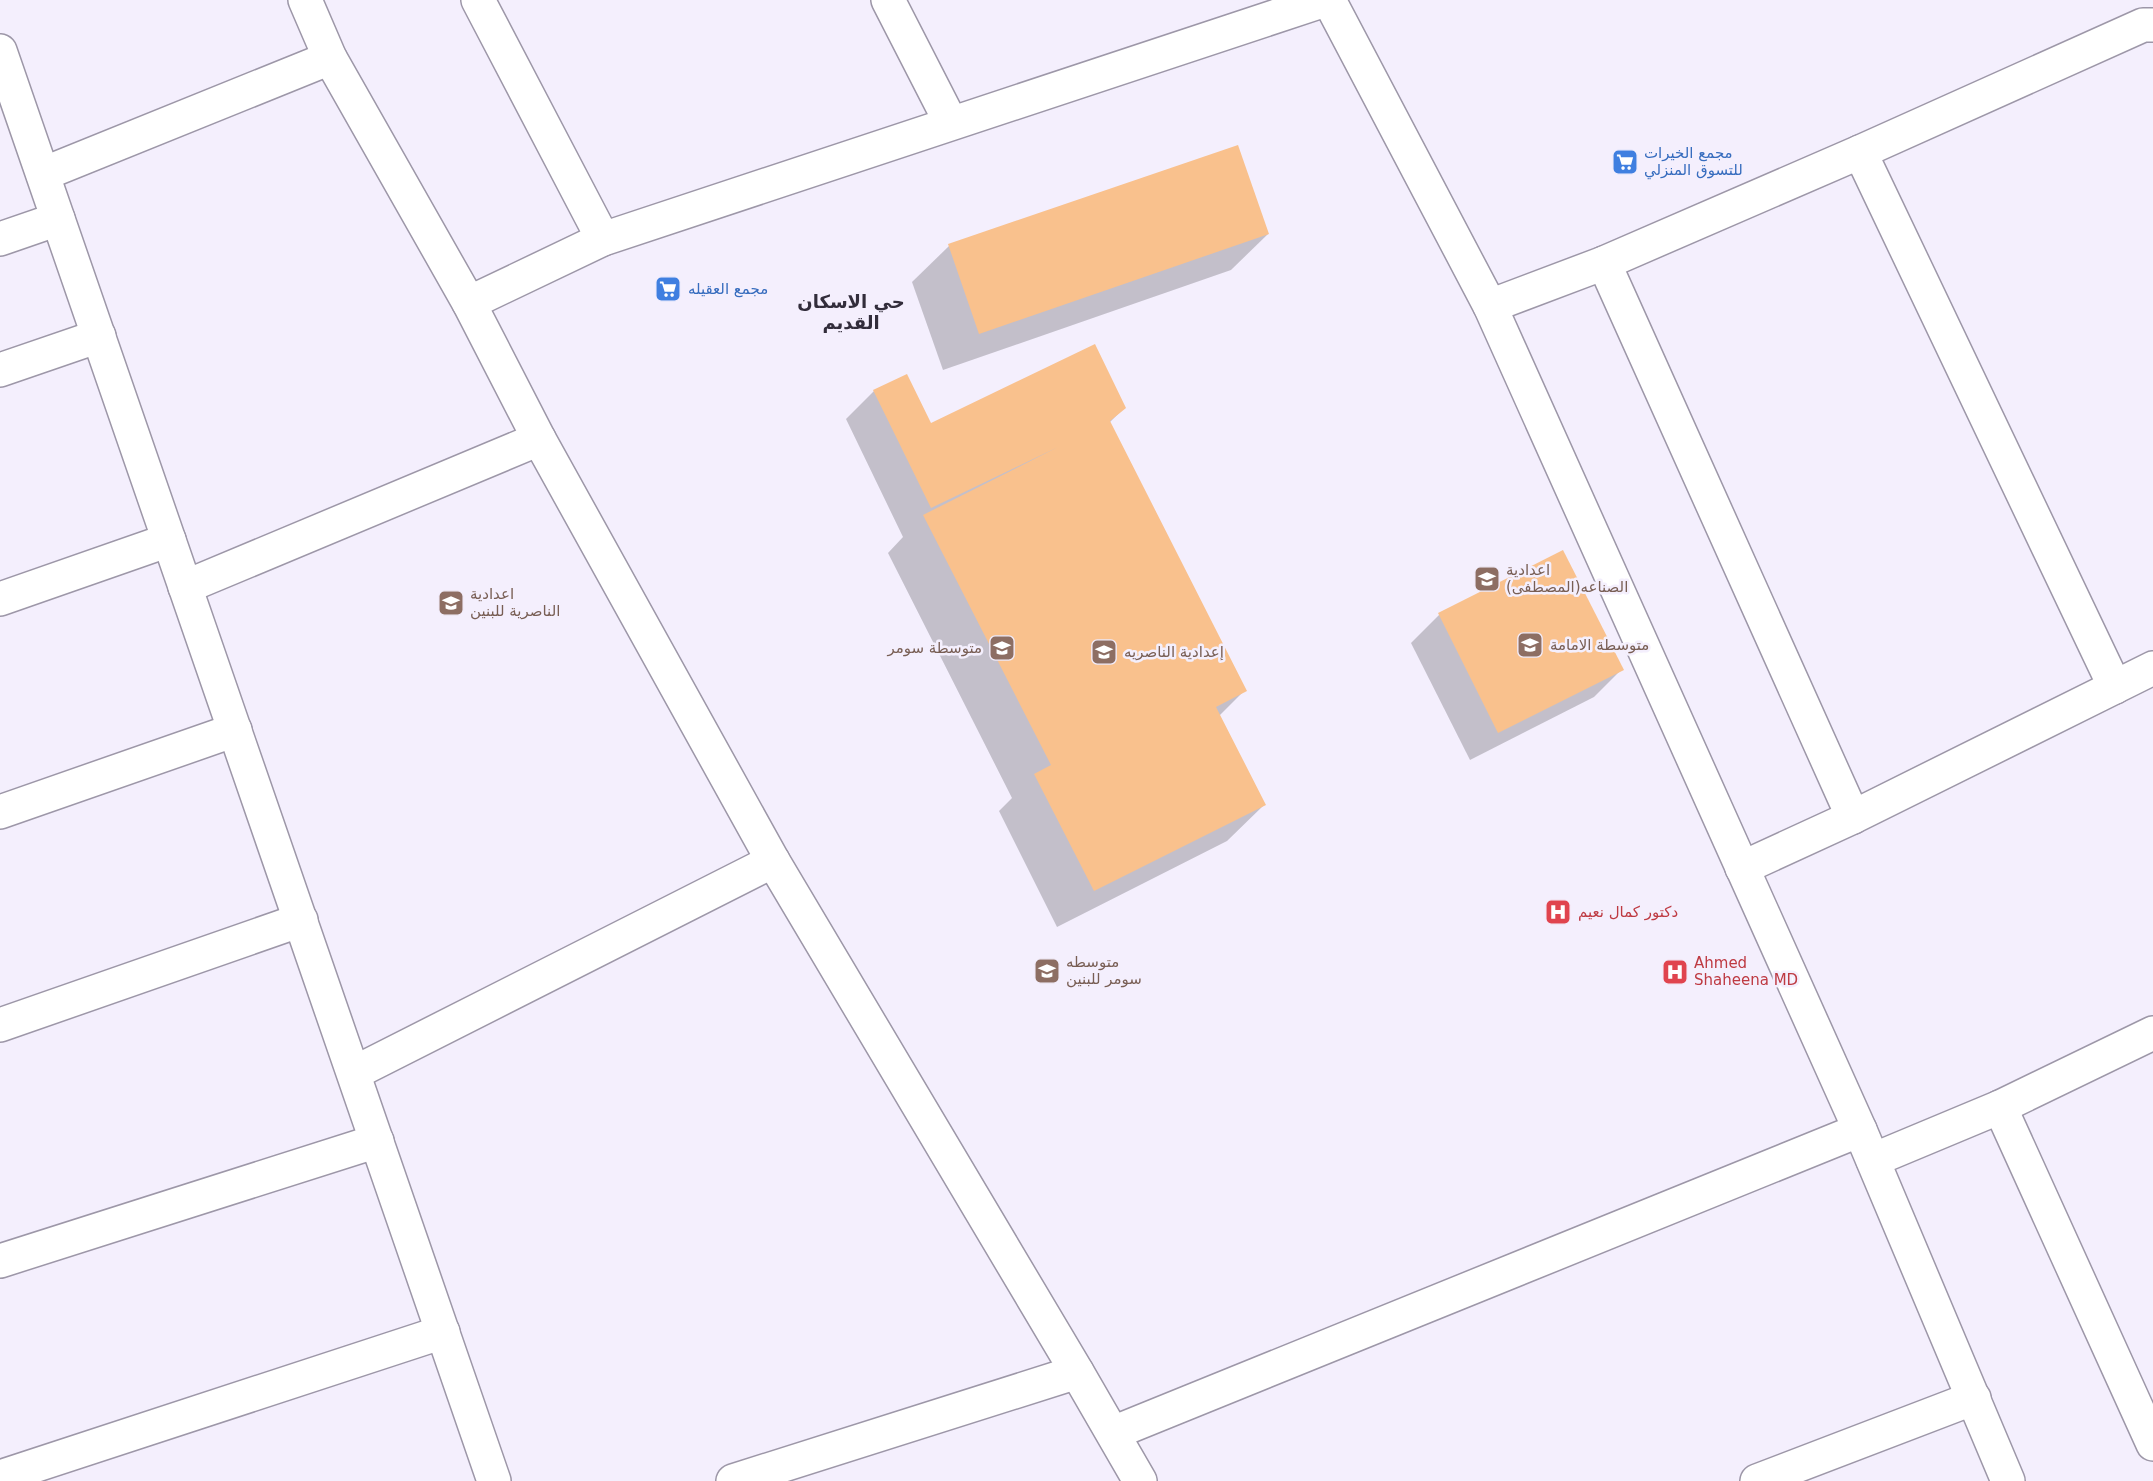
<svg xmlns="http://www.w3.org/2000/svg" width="2153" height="1481" font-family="'DejaVu Sans',Vazirmatn,sans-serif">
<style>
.shadow{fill:#0003}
.building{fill:#f9c18d}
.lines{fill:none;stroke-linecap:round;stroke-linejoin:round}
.minor-casing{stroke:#9d97a8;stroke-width:36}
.minor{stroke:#fff;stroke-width:33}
.labels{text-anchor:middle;stroke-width:5;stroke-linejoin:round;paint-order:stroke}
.shop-label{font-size:15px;fill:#366cbe;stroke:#f4effd;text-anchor:start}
.education-label{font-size:15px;fill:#785e54;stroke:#f4effd;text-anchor:start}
.health-label{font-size:15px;fill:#be3a42;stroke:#f4effd;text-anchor:start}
.quarter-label{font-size:18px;font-weight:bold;fill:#322d3b;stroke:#f4effd}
</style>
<rect width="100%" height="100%" fill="#f4effd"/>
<g class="shadow">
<polygon points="1268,234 1231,270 943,370 912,282 949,246"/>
<polygon points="874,391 931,425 1124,408 1109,423 1245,690 1219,716 1264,805 1227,841 1057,927 999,811 1012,798 888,553 903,537 846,419"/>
<polygon points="1562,552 1622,669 1594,697 1470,760 1411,643 1439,615"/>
</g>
<g class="building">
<polygon points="1238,145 1269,234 979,334 948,244"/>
<polygon points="1095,344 1126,408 1110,421 1247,691 1216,707 1266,805 1094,891 1034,774 1051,765 923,515 1058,447 931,508 873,390 907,374 931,423"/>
<polygon points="1563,550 1624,670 1498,733 1438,613"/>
</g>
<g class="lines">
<g class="minor-casing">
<g id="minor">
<polyline points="305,0 330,58 469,303 539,439 773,861 1077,1372 1140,1481"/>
<polyline points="478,0 603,239"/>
<polyline points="888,0 951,123"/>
<polyline points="1329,0 1490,306 1860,1130 2008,1481"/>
<polyline points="0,51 494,1481"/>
<polyline points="1860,152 2115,687"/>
<polyline points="43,174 330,58"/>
<polyline points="0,239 58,219"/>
<polyline points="1604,263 1853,817"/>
<polyline points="469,303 603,239 1325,0"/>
<polyline points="1490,306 1604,263 1860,152 2143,25 2153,25"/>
<polyline points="0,370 99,336"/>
<polyline points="185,587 539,439"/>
<polyline points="0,599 169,540"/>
<polyline points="0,812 235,730"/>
<polyline points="1742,868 1853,817 2153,668"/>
<polyline points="0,1025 301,920"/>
<polyline points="354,1073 773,861"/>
<polyline points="2000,1107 2153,1444"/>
<polyline points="1873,1160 2000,1107 2153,1033"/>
<polyline points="0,1261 377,1141"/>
<polyline points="1113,1433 1860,1130"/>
<polyline points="0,1477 443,1332"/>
<polyline points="733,1481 1077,1372"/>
<polyline points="1757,1481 1974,1398"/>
</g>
</g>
<use href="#minor" class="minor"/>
</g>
<defs>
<g id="supermarket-square" transform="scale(1.35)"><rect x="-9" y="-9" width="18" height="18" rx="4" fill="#3f7fe0" stroke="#f4effd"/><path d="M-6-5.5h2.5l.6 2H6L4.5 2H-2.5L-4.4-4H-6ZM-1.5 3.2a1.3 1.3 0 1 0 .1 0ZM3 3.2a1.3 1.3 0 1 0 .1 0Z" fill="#fff"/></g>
<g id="school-square" transform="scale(1.35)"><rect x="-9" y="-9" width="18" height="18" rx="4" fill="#8d6e63" stroke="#f4effd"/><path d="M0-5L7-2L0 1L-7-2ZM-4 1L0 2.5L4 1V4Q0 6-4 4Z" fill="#fff"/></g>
<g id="hospital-square" transform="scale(1.35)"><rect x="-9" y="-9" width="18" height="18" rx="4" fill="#e0444e" stroke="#f4effd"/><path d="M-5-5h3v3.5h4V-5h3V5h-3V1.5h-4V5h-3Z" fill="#fff"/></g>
</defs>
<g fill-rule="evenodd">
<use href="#supermarket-square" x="1625" y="162"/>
<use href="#supermarket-square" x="668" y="289"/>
<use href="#school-square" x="1487" y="579"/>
<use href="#school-square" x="451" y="603"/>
<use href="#school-square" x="1530" y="645"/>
<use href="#school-square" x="1002" y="648"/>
<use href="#school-square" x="1104" y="652"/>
<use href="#hospital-square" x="1558" y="912"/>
<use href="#school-square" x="1047" y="971"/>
<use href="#hospital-square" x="1675" y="972"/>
</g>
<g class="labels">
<g class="shop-label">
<text x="1644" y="158">مجمع الخيرات<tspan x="1644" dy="17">للتسوق المنزلي</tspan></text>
<text x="688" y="294">مجمع العقيله</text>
</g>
<g class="education-label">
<text x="1506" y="575">اعدادية<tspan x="1506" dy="17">الصناعه(المصطفى)</tspan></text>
<text x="470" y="599">اعدادية<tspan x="470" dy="17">الناصرية للبنين</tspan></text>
<text x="1550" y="650">متوسطة الامامة</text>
<text x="982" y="653" text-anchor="end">متوسطة سومر</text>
<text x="1124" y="657">إعدادية الناصريه</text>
<text x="1066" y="967">متوسطه<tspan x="1066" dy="17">سومر للبنين</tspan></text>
</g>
<g class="health-label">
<text x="1578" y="917">دكتور كمال نعيم</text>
<text x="1694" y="968">Ahmed<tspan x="1694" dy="17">Shaheena MD</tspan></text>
</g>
<g class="quarter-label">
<text x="851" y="308">حي الاسكان<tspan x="851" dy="21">القديم</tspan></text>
</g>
</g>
</svg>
